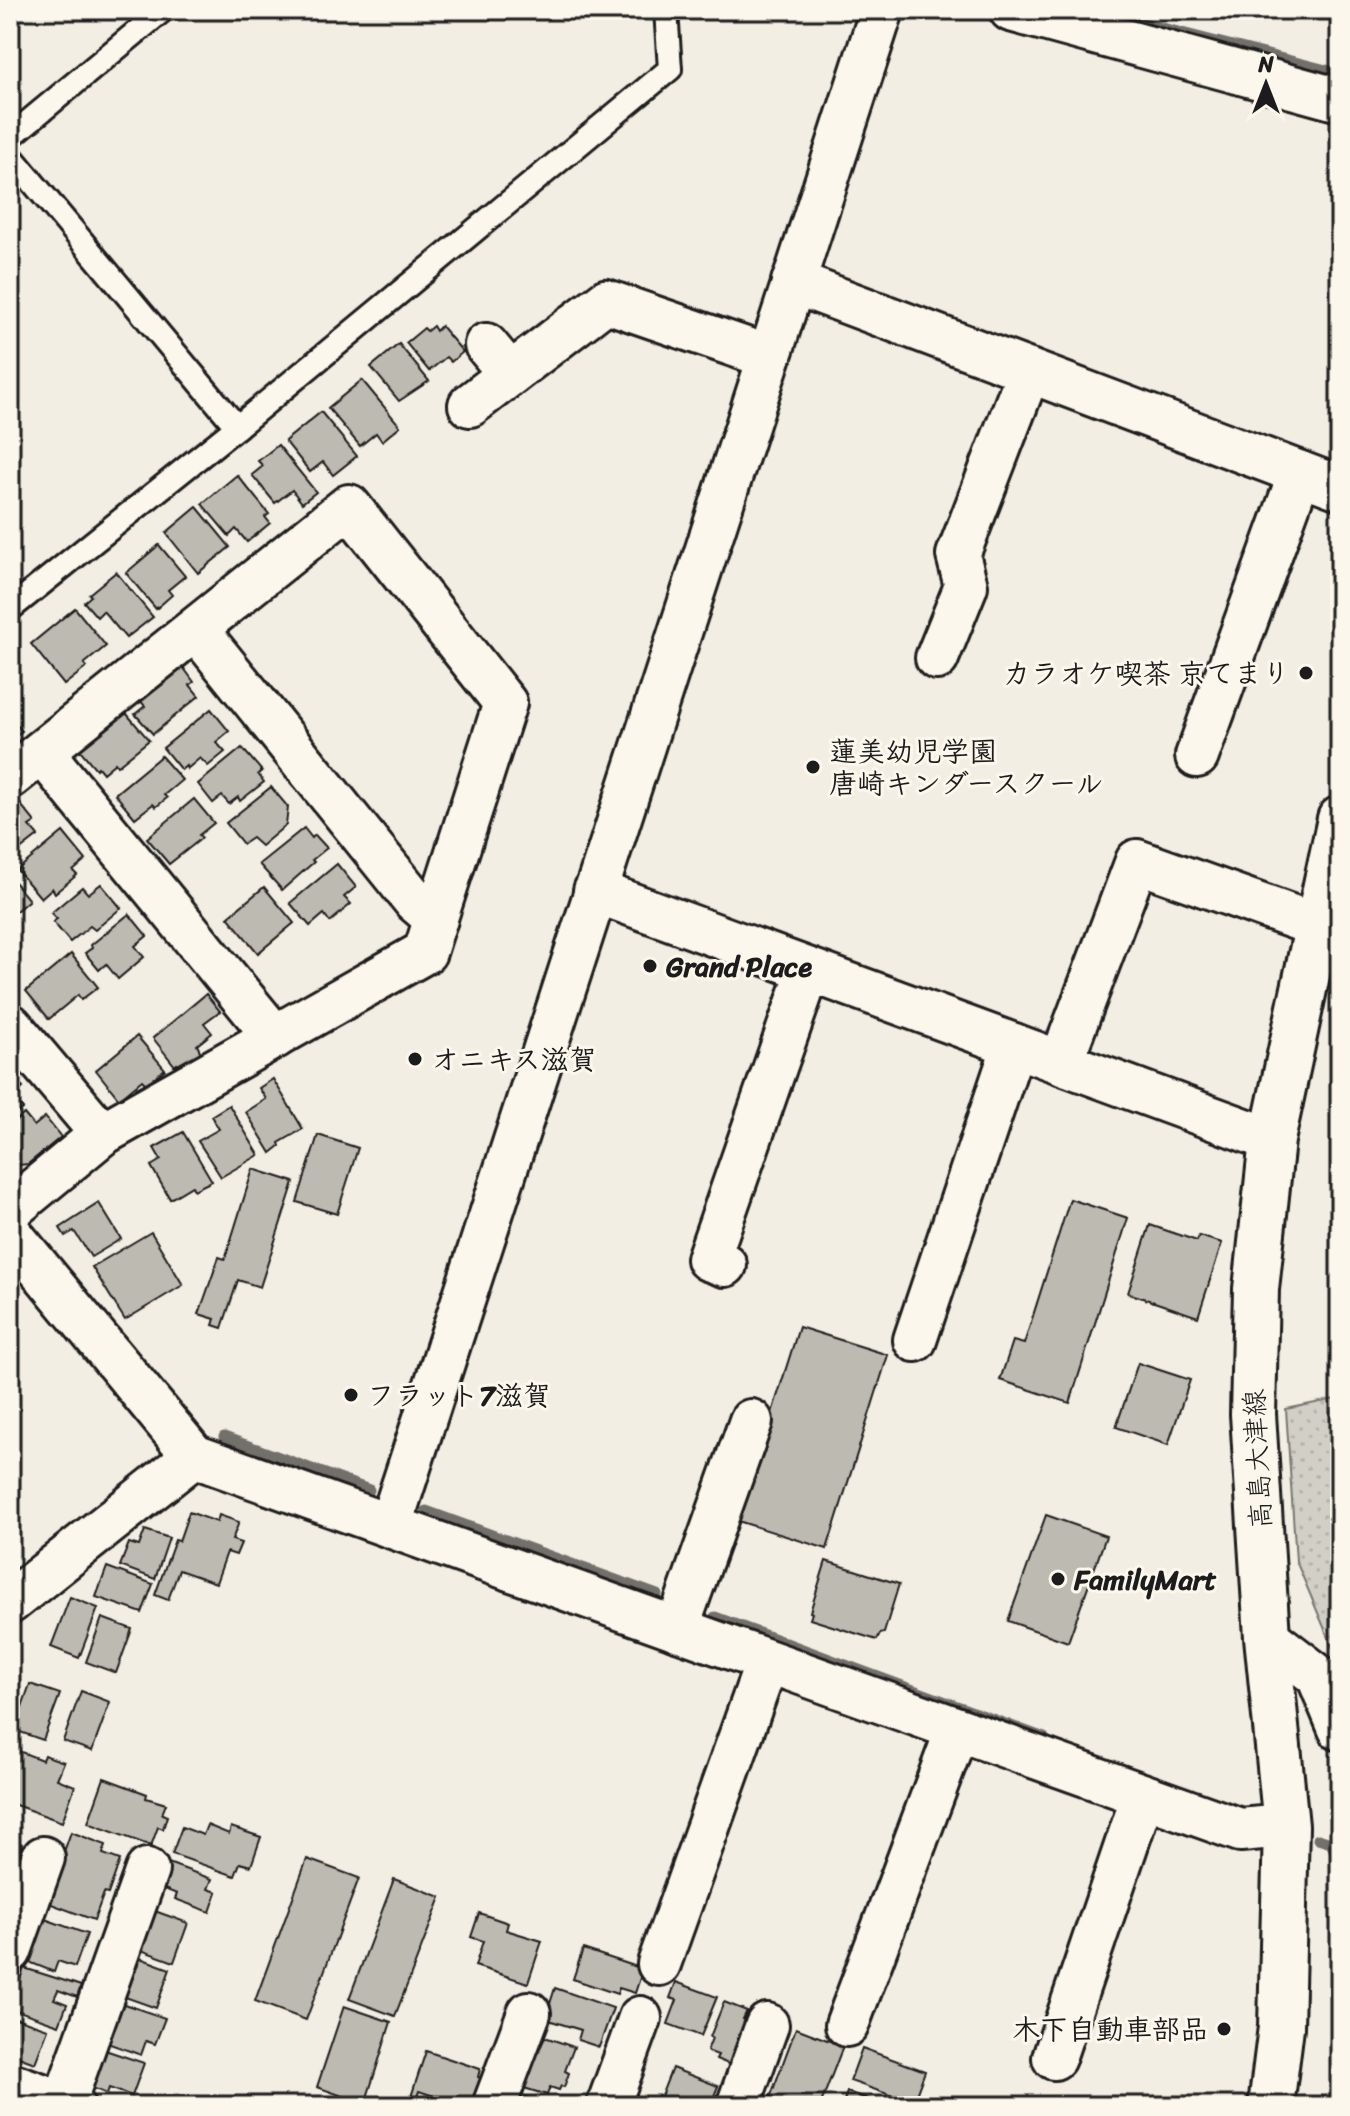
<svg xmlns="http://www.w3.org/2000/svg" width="1350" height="2116" font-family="Sriracha,'Klee One',sans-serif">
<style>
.green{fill:url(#green-dots);stroke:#777671;stroke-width:2}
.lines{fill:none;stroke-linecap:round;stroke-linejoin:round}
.stream{stroke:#716f6b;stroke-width:11}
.building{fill:#bdbab1;stroke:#1c1c1c;stroke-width:2}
.lane-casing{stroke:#1c1c1c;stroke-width:28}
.street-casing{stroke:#1c1c1c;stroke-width:48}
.secondary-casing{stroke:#1c1c1c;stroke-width:50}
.lane{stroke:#fbf7ec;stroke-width:22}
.street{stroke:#fbf7ec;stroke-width:42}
.secondary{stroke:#fbf7ec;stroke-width:44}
.poi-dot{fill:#1c1c1c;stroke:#fbf7ec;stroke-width:3}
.labels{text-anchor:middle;stroke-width:6;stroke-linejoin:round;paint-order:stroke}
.poi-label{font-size:28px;font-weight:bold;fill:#1c1c1c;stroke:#fbf7ec;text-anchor:start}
.street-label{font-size:28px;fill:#1c1c1c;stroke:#fbf7ec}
</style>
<defs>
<pattern id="green-dots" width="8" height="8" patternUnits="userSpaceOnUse" patternTransform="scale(2)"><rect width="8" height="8" fill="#d2cfc6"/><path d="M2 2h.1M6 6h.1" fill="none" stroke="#b4b1aa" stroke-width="1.8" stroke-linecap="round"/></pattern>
</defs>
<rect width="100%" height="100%" fill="#f2eee4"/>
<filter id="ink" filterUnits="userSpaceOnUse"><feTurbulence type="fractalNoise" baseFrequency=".0125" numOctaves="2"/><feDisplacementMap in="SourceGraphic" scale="16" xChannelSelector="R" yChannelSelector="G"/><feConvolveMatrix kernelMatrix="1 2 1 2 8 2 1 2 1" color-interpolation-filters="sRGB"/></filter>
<g filter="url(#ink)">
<polygon class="green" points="1340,1398 1340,1665 1296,1561 1286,1409"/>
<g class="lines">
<g class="stream">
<polyline points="1092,10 1330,71 1334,74"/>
<polyline points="224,1437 369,1490"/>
<polyline points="426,1511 657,1595"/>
<polyline points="715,1617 1044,1738"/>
<polyline points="1318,1839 1331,1843 1340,1861"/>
</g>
</g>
<g class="building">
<polygon points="433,326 436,331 441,326 463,352 451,362 446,357 429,371 406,343 424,328 427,331"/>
<polygon points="399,344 429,381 399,401 371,367"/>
<polygon points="362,380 400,426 382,441 376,433 360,446 328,408"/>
<polygon points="321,412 357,456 333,475 323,462 310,472 285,441"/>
<polygon points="278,445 316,492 302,503 292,490 275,503 252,475 263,466 258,461"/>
<polygon points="237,475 269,514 265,517 270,523 247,542 236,529 229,536 202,504"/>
<polygon points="197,507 230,547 198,573 166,533"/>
<polygon points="159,545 185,576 168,590 172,595 156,609 126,573"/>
<polygon points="116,572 153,617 126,638 103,611 97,617 84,602 91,596 89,594"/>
<polygon points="75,608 106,646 84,664 87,667 64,685 31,644"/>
<polygon points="183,667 194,682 190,685 199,696 153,734 135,714 145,706 138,698 171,671 174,675"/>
<polygon points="211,709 229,731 216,742 225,752 208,766 200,758 187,769 186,766 181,770 163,748"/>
<polygon points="126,713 149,740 117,766 115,763 103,773 98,767 96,769 80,750 95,738 91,734 103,725 106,729"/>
<polygon points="10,717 22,731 10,741"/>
<polygon points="242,748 262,771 258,774 264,782 240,801 238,797 229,804 222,796 213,803 198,784"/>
<polygon points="161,756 182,780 164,795 167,798 156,807 153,804 135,818 115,794"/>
<polygon points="271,787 288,807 286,825 261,846 252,838 243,844 226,823"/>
<polygon points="13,795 35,822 29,826 38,836 10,858 10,797"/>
<polygon points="194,799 214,823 199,835 202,838 169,864 147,838"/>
<polygon points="304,828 312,838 315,835 327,848 312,860 314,862 282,890 259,864"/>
<polygon points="63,832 86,860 73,871 77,875 55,893 52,888 41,898 17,870"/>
<polygon points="337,864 356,887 344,897 351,904 330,922 324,914 310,926 290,903"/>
<polygon points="10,877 29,900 10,916"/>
<polygon points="101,884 121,908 95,930 90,926 70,942 53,922 57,919 51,913 82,887 88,894"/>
<polygon points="264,887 294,923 258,953 228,917"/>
<polygon points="129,914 147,936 135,946 144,957 118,979 106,964 99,970 85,953 92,948 91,945"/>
<polygon points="71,954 98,987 81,1000 78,995 49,1019 26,991"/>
<polygon points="206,994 220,1011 204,1023 212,1033 197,1045 201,1053 182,1069 177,1064 175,1066 153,1038"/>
<polygon points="137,1036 165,1069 146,1084 142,1080 119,1099 96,1070"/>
<polygon points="10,1073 23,1088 13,1097 23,1109 10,1119"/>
<polygon points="273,1079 303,1129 279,1143 280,1146 271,1153 246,1112 266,1099 259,1088"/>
<polygon points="229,1105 259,1155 221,1177 198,1141 219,1129 211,1116"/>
<polygon points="24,1114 34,1126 45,1117 61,1137 28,1164 10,1166 10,1126"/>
<polygon points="183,1132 212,1181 194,1190 192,1186 170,1199 151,1166 161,1160 154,1148"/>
<polygon points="318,1135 358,1148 337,1214 297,1202"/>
<polygon points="253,1169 294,1182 260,1287 238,1280 222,1328 213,1325 215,1319 199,1314 219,1257 225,1259"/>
<polygon points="1070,1199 1128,1218 1070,1403 1000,1380 1013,1341 1024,1344"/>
<polygon points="99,1203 121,1239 91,1257 74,1231 65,1236 60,1228"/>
<polygon points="1150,1225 1197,1241 1199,1236 1222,1243 1198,1317 1128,1293"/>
<polygon points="151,1232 183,1285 125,1320 92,1267"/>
<polygon points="799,1327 888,1355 827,1549 738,1521"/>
<polygon points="1138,1363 1190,1380 1168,1445 1116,1427"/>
<polygon points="189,1512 217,1522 219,1515 239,1522 232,1540 241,1543 236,1555 227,1552 216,1583 179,1570 168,1600 155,1595 175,1540 179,1541"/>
<polygon points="1046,1515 1106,1536 1068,1642 1008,1621"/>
<polygon points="145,1530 169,1538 155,1579 120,1566 129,1543 139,1546"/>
<polygon points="826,1561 899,1584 884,1633 880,1634 877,1640 810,1619 812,1613 810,1612"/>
<polygon points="107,1567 153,1584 142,1613 96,1597"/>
<polygon points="70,1597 98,1608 79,1658 51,1647"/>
<polygon points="102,1618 132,1629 116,1673 86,1662"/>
<polygon points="30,1684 60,1694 43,1740 14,1730"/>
<polygon points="81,1691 110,1702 92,1751 63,1741"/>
<polygon points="10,1745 14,1746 13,1749 42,1760 44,1755 64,1762 57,1779 75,1786 62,1822 10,1803"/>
<polygon points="104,1778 147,1794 146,1798 166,1804 162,1814 167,1816 163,1829 158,1827 151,1846 88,1823"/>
<polygon points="207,1825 229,1834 231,1827 261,1837 251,1866 240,1863 235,1876 172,1854 182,1827 203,1835"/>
<polygon points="71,1832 106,1845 103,1854 120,1860 108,1894 104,1893 94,1920 46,1902"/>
<polygon points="10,1839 22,1844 16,1860 10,1858"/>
<polygon points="307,1859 359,1878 306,2020 255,2001"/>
<polygon points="168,1863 212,1879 208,1889 217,1892 210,1912 175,1899 177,1894 159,1887"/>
<polygon points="394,1879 441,1897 395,2016 349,1999"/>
<polygon points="152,1910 188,1923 174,1962 138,1949"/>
<polygon points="479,1913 508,1923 506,1930 542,1941 528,1983 475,1966 483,1941 471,1937"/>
<polygon points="42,1918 87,1934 75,1967 58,1961 54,1972 24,1960"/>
<polygon points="583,1949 643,1969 635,1993 619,1988 617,1994 573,1979"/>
<polygon points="140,1958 170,1969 156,2008 125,1997"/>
<polygon points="24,1968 81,1986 77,1997 58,1990 54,1999 67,2004 59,2025 10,2008"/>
<polygon points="676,1982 717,1997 701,2036 668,2024 677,2000 670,1998"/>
<polygon points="555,1988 613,2008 599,2047 578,2040 581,2030 545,2019"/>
<polygon points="724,2002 747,2011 743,2019 751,2022 733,2066 716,2059 718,2055 707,2051 712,2038 710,2037"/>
<polygon points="121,2003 165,2018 155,2044 146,2041 141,2055 107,2043"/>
<polygon points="344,2006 391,2022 365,2104 317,2087"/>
<polygon points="10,2016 48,2029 35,2063 10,2054"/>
<polygon points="796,2028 843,2046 820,2106 767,2106"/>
<polygon points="542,2036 574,2047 565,2071 569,2073 564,2087 561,2086 559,2090 550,2087 547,2095 524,2088"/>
<polygon points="862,2048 925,2071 913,2103 850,2081"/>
<polygon points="105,2050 144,2063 132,2096 109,2088 107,2094 90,2087"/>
<polygon points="426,2051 480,2069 478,2077 483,2079 474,2106 464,2106 419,2091 414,2106 408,2106"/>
<polygon points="672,2068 718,2086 710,2106 679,2106 660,2099"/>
<polygon points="847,2092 887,2105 886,2106 842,2106"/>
<polygon points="520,2095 553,2106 516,2106"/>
</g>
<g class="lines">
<g class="lane-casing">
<g id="lane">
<polyline points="10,137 163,10"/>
<polyline points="10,155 237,427"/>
<polyline points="10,609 237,427 670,69 666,10"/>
</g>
</g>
<g class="street-casing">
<g id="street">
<polyline points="1011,10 1340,100"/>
<polyline points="793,282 1340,488"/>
<polyline points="486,345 510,374"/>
<polyline points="470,405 606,301 769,357"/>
<polyline points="196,629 415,901 436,919"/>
<polyline points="937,658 966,586 958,555 1029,371"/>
<polyline points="42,752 275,1037"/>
<polyline points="1197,756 1300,473"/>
<polyline points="10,777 349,506 505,703 425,952 102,1134 10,1210"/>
<polyline points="595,891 1272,1140"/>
<polyline points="10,1025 102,1134"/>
<polyline points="1061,1062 1137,861 1318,926"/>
<polyline points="10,1233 194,1456 1240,1830 1286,1826"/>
<polyline points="725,1265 708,1259 809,970"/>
<polyline points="915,1340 1014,1045"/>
<polyline points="390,1526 882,10"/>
<polyline points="10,1602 194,1456"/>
<polyline points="677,1629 751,1421"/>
<polyline points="1267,1637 1318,1676 1340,1729"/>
<polyline points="10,1951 43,1858"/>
<polyline points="659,1964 767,1662"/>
<polyline points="847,2025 957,1730"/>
<polyline points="1054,2058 1143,1796"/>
<polyline points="10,2084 73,2106"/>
<polyline points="64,2103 147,1870"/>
<polyline points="494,2106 529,2013"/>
<polyline points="608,2106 640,2018"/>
<polyline points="738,2106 767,2025"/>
</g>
</g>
<g class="secondary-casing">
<polyline id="secondary" points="1271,2106 1281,2027 1286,1826 1267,1637 1253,1414 1256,1289 1272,1140 1340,819"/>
</g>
<use href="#lane" class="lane"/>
<use href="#street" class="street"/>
<use href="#secondary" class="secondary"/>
</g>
</g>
<g class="poi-dot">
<circle cx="1306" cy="673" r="8"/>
<circle cx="813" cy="767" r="8"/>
<circle cx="650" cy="966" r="8"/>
<circle cx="415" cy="1059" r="8"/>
<circle cx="351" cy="1395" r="8"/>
<circle cx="1058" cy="1579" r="8"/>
<circle cx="1224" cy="2029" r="8"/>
</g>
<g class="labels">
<g class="poi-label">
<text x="1290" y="683" text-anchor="end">カラオケ喫茶 京てまり</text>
<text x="829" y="761">蓮美幼児学園<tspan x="829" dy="32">唐崎キンダースクール</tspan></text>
<text x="666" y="976">Grand Place</text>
<text x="431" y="1069">オニキス滋賀</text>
<text x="367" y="1405">フラット7滋賀</text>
<text x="1074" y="1589">FamilyMart</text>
<text x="1208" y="2039" text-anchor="end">木下自動車部品</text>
</g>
<g class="street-label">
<text transform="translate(1257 1459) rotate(-93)" y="10">高島大津線</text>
</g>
</g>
<rect width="1350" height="2116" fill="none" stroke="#fbf7ec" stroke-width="40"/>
<rect x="20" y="20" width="1310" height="2076" fill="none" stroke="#1c1c1c" stroke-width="3" filter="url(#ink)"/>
<g transform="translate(1266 84)" stroke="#fbf7ec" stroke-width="6" paint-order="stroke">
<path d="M0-6L14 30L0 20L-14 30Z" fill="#1c1c1c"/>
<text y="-12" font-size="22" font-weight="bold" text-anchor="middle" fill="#1c1c1c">N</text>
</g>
</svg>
